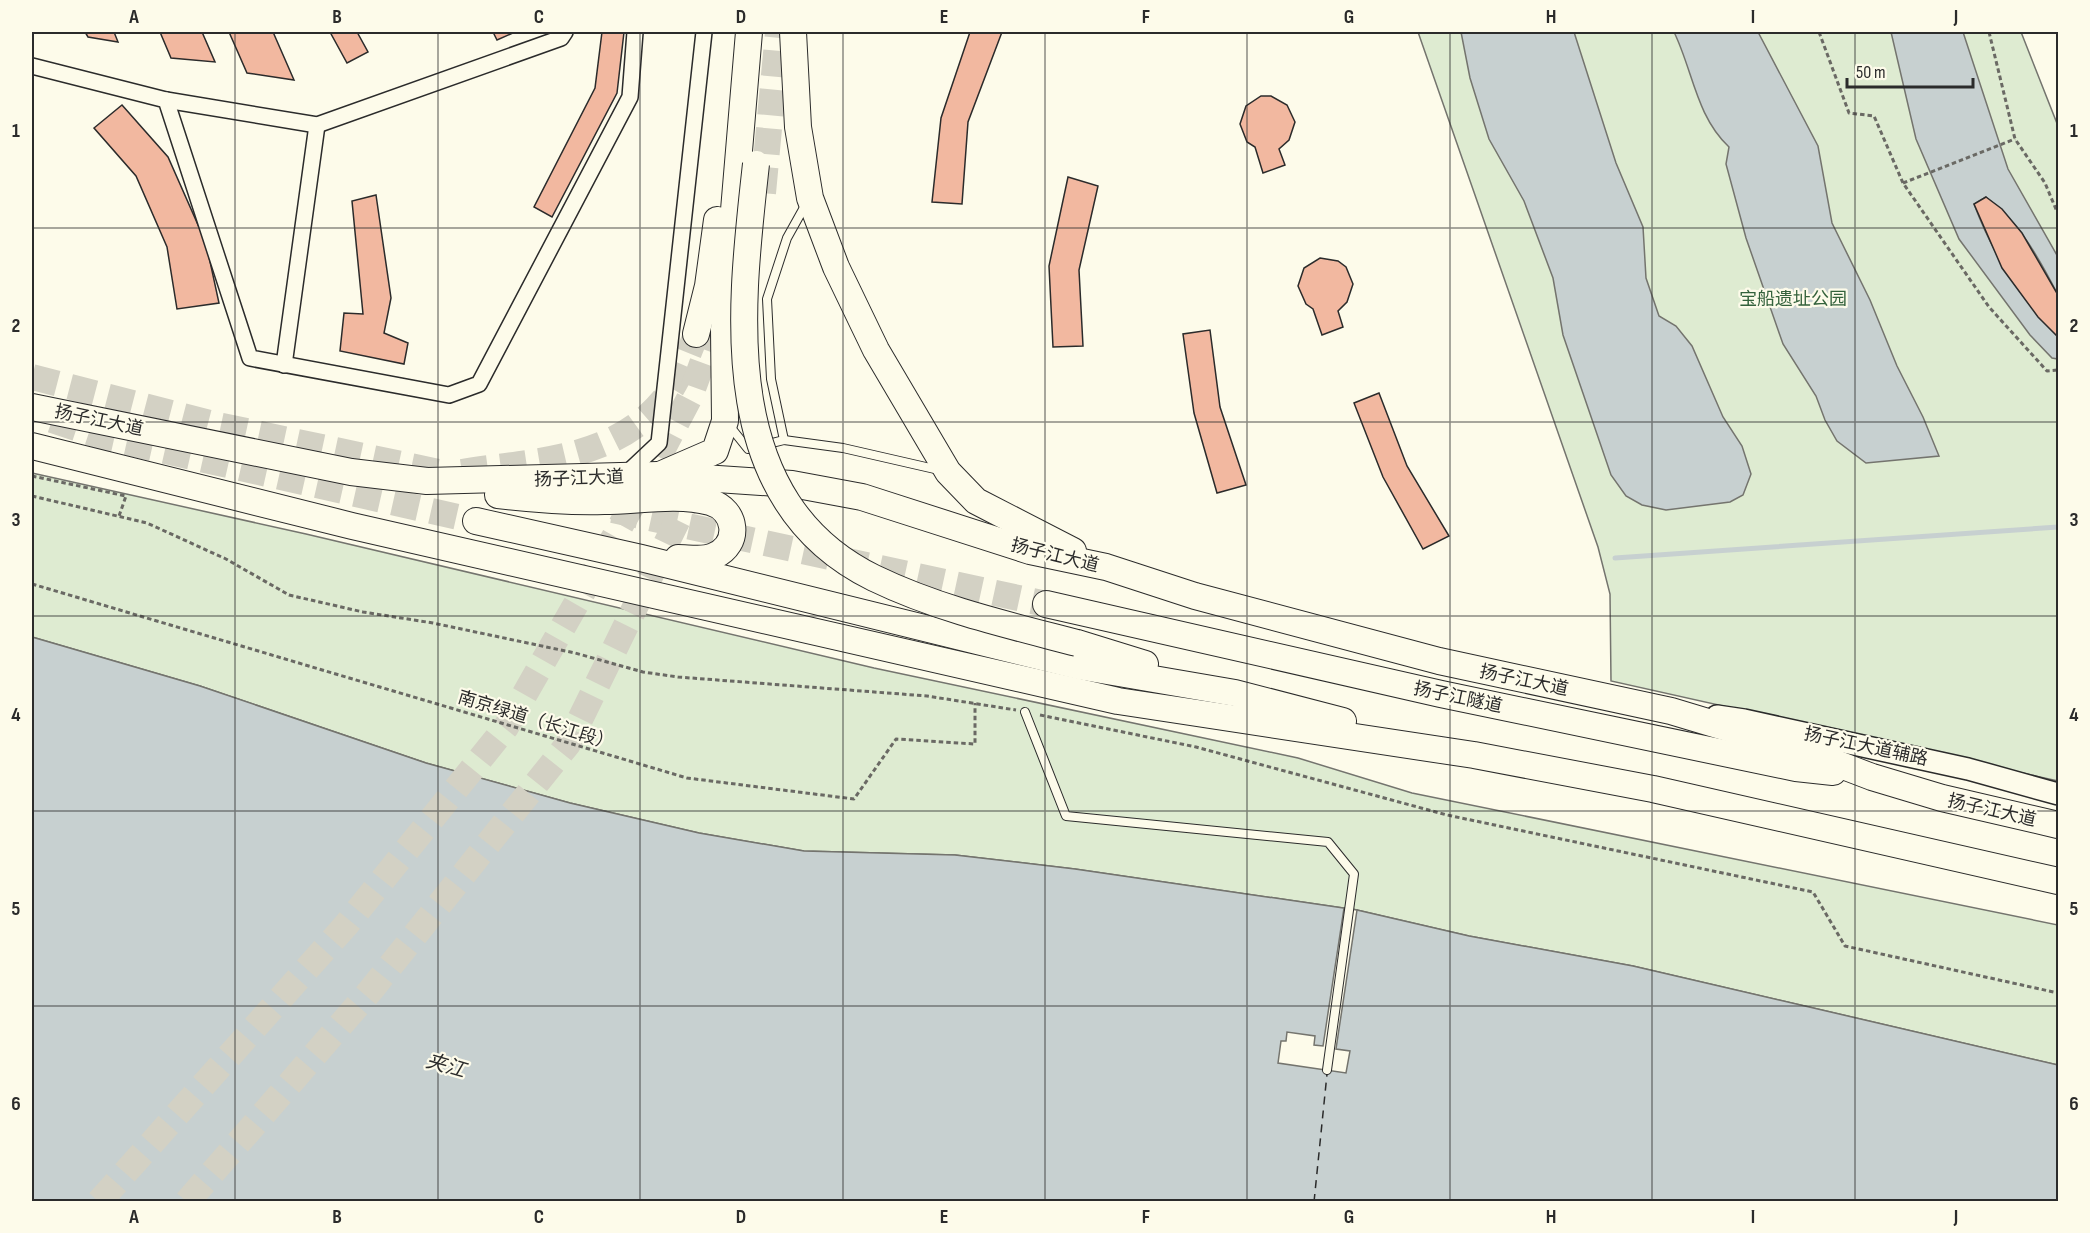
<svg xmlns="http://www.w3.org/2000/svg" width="2090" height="1233" font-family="'Sofia Sans Condensed','Noto Sans SC',sans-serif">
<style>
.green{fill:#deebd1;stroke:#74746e;stroke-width:1.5}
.water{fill:#c7d0d0;stroke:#74746e;stroke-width:1.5}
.pier{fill:#fdfbea;stroke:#74746e;stroke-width:1.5}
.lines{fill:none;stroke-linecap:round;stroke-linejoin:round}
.stream{stroke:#c7d0d0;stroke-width:5}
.ferry{stroke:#2b2b2b;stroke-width:1.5;stroke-dasharray:8 6;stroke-linecap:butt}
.building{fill:#f2b8a0;stroke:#2b2b2b;stroke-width:1.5}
.trunk-tunnel{stroke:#d3d1c4;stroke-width:26;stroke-dasharray:26 13;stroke-linecap:butt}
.service-casing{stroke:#2b2b2b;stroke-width:10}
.minor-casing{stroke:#2b2b2b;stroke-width:18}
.secondary-casing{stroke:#2b2b2b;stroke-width:24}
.trunk-casing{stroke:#2b2b2b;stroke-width:28}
.path{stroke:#6a6964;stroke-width:3;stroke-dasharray:4.5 3;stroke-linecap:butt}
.service{stroke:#fdfbea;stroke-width:8}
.minor{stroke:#fdfbea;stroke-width:15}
.secondary{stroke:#fdfbea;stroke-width:21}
.trunk{stroke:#fdfbea;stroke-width:26}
.trunk-bridge-casing{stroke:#2b2b2b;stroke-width:28;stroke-linecap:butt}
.trunk-bridge{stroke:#fdfbea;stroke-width:26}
.grid{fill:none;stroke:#2b2b2b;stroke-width:1.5;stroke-opacity:0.55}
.labels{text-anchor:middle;stroke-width:4.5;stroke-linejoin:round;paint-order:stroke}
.park-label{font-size:18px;fill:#34623c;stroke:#fdfbea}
.street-label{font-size:18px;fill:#2b2b2b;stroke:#fdfbea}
.water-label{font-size:20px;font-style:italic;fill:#2b2b2b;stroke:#fdfbea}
.neatline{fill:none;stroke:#2b2b2b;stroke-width:2}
.grid-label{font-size:20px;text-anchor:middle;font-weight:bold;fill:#2b2b2b}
</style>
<rect width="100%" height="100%" fill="#fdfbea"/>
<g class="green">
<polygon points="1418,32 2021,32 2058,126 2058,781 1611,681 1610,594 1598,547"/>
<polygon points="32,473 306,534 874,668 1298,758 1412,793 2058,925 2058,1065 1633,966 1469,936 1357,910 1075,869 955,855 804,851 699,833 570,803 426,763 200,686 32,637"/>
</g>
<g class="water">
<polygon points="1461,32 1574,32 1616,163 1643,227 1646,278 1659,316 1676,326 1692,346 1723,417 1742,446 1751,474 1743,495 1730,502 1666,510 1642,505 1626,496 1611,475 1563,335 1553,278 1524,201 1489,139 1470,78"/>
<path d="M1674,32H1758L1818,146L1832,223L1870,300L1897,366L1923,417L1939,456L1866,463L1837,441L1825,420L1816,396L1783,344L1746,238L1726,164L1729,147C1696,116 1693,71 1674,32Z"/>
<path d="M1891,32H1963L2008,169L2058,257V295C2039,258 2019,222 1986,197L1974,204C1993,255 2020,298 2058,337V359L2052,358L2030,335L1959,239L1916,139Z"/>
<polygon points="32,637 200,686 426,763 570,803 699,833 804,851 955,855 1075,869 1357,910 1469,936 1633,966 2058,1065 2058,1201 32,1201"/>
</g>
<polygon class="pier" points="1344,908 1357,910 1336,1049 1350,1051 1346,1073 1278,1063 1281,1041 1286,1041 1287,1032 1315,1036 1314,1045 1323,1046"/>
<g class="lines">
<polyline class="stream" points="1615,558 2058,527"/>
<polyline class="ferry" points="1314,1202 1327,1074"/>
</g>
<g class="building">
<polygon points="85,32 114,32 118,42 88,37"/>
<polygon points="160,32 202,32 215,62 171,58"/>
<polygon points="229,32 273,32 294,80 247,73"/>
<polygon points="330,32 357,32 368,52 347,63"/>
<polygon points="493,32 515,32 497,40"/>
<polygon points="602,32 624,32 617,93 552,217 534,207 595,88"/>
<polygon points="970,32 1002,32 968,122 962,204 932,202 941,118"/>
<polygon points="1261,96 1271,96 1287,105 1295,122 1289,140 1279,149 1285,165 1263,173 1255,147 1247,142 1240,124 1246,106"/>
<polygon points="122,105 168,157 206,243 219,303 177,309 167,247 136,176 94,128"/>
<polygon points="1068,177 1098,186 1079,270 1083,346 1053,347 1049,266"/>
<polygon points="376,195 391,298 384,333 408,343 404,364 340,351 344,313 363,314 352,201"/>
<polygon points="1986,197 2002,209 2022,233 2058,295 2058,337 2038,317 2002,268 1974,204"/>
<polygon points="1320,258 1338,261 1346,267 1353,284 1347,302 1338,311 1343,327 1322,335 1313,309 1306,304 1298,286 1304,268"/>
<polygon points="1210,330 1220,407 1246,485 1217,493 1194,413 1183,334"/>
<polygon points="1379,393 1407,466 1449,536 1423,549 1383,477 1354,403"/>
</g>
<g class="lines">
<g class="trunk-tunnel">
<polyline points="763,193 778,32"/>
<polyline points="32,377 218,425 448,474"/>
<polyline points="52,420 103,437 476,521"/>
<path d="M462,472C536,460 614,461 665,398C678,382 686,359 694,340"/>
<polyline points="613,510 1046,604"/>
<polyline points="99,1202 347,924 506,727 646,481 690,397 711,339 719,302"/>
<polyline points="187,1202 371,990 568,744 687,501 696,478"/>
</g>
<g class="service-casing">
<g id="service">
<polyline points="728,424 748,449 784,440 771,379 767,299 787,238 806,204"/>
<polyline points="784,440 843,448 939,470"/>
<polyline points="1025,712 1066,816 1328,842 1354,874 1327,1070"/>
</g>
</g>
<g class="minor-casing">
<g id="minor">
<polyline points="32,66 166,100 250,358 449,395 479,384 630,97 635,32"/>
<polyline points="166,100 317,125 561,38 565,32"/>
<polyline points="284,365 317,125"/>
<polyline points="624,476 659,443 704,32"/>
</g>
</g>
<g class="secondary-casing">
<polyline id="secondary" points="1717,716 1744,720 1968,769 2058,794"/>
</g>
<g class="trunk-casing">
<g id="trunk">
<polyline points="793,32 798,127 810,198 836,267 876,350 948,472 976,501 1073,551"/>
<polyline points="696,334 708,286 717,220"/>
<polyline points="32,407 351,472 427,481 658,475 792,484 862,497 1030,551 1106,567 1195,596 1439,661 1671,711 1804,751 1872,777 1942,798 2058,825"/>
<polyline points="32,446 352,526 1118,701 1474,755 1653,789 2058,881"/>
<polyline points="662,474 715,451 725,421 724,329 749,32"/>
<path d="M498,495C532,499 569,502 604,501C637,501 677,493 710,502C737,510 741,544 714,556C704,561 689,558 678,558"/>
<polyline points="476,521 641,558 1078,666 1235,693 1343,721"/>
<polyline points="1046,604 1441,694 1796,768 1833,772"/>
<polyline points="1077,643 1145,664"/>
</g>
</g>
<g class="path">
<polyline points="1819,32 1849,113 1874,116 1903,183 1989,307 2047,371 2058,370"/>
<polyline points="1989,32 2015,139 2045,183 2058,214"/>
<polyline points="1903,183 2015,139"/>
<polyline points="32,476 126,496 119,516"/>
<polyline points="32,496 147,523 226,559 289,595 363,612 433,623 575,653 643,672 678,677 927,696 1016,710"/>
<polyline points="32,584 687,778 854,799 896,739 975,744 975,703"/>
<polyline points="1040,715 1196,747 1447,815 1813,892 1845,946 2058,993"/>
</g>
<use href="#service" class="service"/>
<use href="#minor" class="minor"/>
<use href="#secondary" class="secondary"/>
<use href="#trunk" class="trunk"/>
<g class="trunk-bridge-casing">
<path id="trunk-bridge" d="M756,164C740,309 715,500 874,578C938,609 1008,625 1077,643"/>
</g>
<use href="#trunk-bridge" class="trunk-bridge"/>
</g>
<path class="grid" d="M235,32V1202M438,32V1202M640,32V1202M843,32V1202M1045,32V1202M1247,32V1202M1450,32V1202M1652,32V1202M1855,32V1202M32,228H2058M32,422H2058M32,616H2058M32,811H2058M32,1006H2058"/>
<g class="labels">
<g class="park-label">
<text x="1793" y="305">宝船遗址公园</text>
</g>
<g class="street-label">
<text transform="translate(99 420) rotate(12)" y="6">扬子江大道</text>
<text transform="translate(579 478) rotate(-2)" y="6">扬子江大道</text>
<text transform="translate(1055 555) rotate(14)" y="6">扬子江大道</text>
<text transform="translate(1524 680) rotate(12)" y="6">扬子江大道</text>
<text transform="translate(1458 697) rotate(12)" y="6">扬子江隧道</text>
<text transform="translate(536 720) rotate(17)" y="6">南京绿道（长江段）</text>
<text transform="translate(1866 746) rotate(12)" y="6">扬子江大道辅路</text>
<text transform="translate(1992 810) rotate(13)" y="6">扬子江大道</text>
</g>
<g class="water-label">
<text transform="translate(446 1065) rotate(16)" y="7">夹江</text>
</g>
</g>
<rect width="2090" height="1233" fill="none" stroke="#fdfbea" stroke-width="66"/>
<path d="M1847 78v9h126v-9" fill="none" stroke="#2b2b2b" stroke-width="3"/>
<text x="1856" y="78" font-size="18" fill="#2b2b2b" stroke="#fdfbea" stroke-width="4.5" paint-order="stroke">50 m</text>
<rect x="33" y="33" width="2024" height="1167" class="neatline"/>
<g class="grid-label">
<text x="134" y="23">A</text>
<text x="337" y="23">B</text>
<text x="539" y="23">C</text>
<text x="741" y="23">D</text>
<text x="944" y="23">E</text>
<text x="1146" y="23">F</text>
<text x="1349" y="23">G</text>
<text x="1551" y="23">H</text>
<text x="1753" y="23">I</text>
<text x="1956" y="23">J</text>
<text x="16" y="137">1</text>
<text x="2074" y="137">1</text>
<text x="16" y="332">2</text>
<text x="2074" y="332">2</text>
<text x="16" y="526">3</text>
<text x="2074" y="526">3</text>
<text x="16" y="721">4</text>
<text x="2074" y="721">4</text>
<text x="16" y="915">5</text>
<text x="2074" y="915">5</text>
<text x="16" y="1110">6</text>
<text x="2074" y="1110">6</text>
<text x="134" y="1223">A</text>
<text x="337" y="1223">B</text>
<text x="539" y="1223">C</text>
<text x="741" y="1223">D</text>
<text x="944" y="1223">E</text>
<text x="1146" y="1223">F</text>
<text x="1349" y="1223">G</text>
<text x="1551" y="1223">H</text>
<text x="1753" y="1223">I</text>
<text x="1956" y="1223">J</text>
</g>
</svg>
